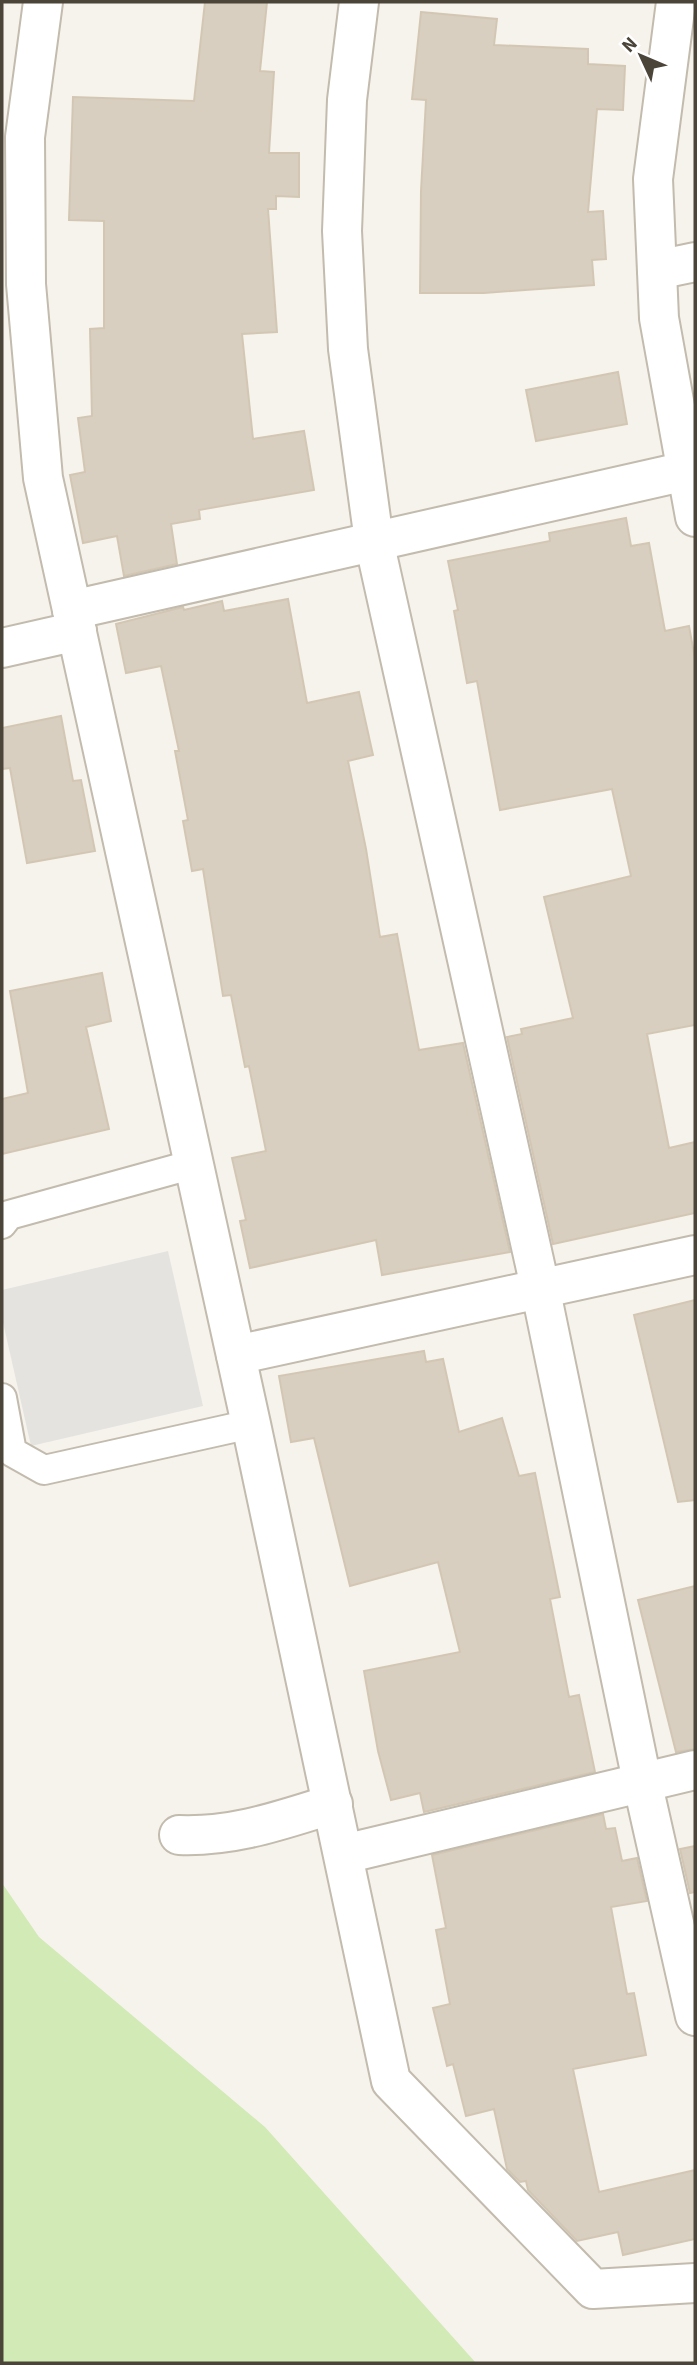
<svg xmlns="http://www.w3.org/2000/svg" width="697" height="2365" font-family="'Source Sans 3',sans-serif">
<style>
.green{fill:#d2eab5}
.parking{fill:#e5e3e0}
.building{fill:#d8cfc1;stroke:#d3c7b4;stroke-width:2}
.lines{fill:none;stroke-linecap:round;stroke-linejoin:round}
.service-casing{stroke:#c2bbae;stroke-width:32}
.minor-casing{stroke:#c2bbae;stroke-width:42}
.service{stroke:#fff;stroke-width:28}
.minor{stroke:#fff;stroke-width:38}
</style>
<rect width="100%" height="100%" fill="#f6f3ec"/>
<polygon class="green" points="2,1883 39,1937 265,2127 476,2363 2,2363"/>
<polygon class="parking" points="168,1251 203,1406 31,1446 2,1318 2,1290"/>
<g class="building">
<polygon points="205,2 267,2 260,71 274,72 269,153 299,153 299,197 276,196 276,209 268,209 277,332 242,334 253,439 304,431 314,490 199,510 200,519 171,524 177,564 124,576 117,536 83,543 70,475 85,472 78,418 92,416 90,329 104,328 104,221 69,220 73,97 194,101"/>
<polygon points="421,12 497,19 494,45 588,49 588,64 625,66 623,110 597,109 588,212 603,211 606,259 592,260 594,285 484,293 420,293 421,191 426,100 412,99"/>
<polygon points="618,372 627,424 536,441 526,390"/>
<polygon points="626,518 631,546 649,543 665,631 689,626 695,659 695,1025 647,1034 669,1148 695,1142 695,1213 553,1244 507,1037 522,1034 521,1029 573,1018 544,897 631,876 612,789 500,810 477,681 467,683 454,611 458,610 448,561 550,541 549,533"/>
<polygon points="288,599 307,703 359,692 373,755 348,761 366,849 380,937 397,934 419,1050 463,1043 510,1252 382,1275 376,1240 250,1268 240,1221 246,1220 232,1158 266,1151 249,1066 245,1067 231,995 223,996 203,869 192,871 183,821 188,820 175,751 179,751 161,666 126,673 116,624 183,607 184,610 222,601 224,611"/>
<polygon points="61,716 73,781 81,780 95,851 27,863 10,768 2,769 2,728"/>
<polygon points="102,973 111,1021 86,1027 109,1129 2,1154 2,1099 28,1093 10,991"/>
<polygon points="695,1300 695,1500 678,1502 634,1315"/>
<polygon points="424,1351 426,1362 443,1359 459,1432 502,1418 519,1476 535,1473 560,1597 550,1599 569,1697 579,1695 595,1772 424,1812 420,1793 391,1800 378,1751 364,1671 460,1652 438,1562 350,1586 314,1438 291,1442 279,1376"/>
<polygon points="695,1586 695,1749 676,1752 638,1600"/>
<polygon points="603,1814 606,1829 615,1828 622,1861 637,1858 647,1901 611,1907 627,1994 634,1993 646,2055 573,2069 599,2192 695,2170 695,2239 623,2255 618,2232 577,2241 528,2190 526,2181 520,2182 507,2169 494,2109 466,2116 453,2064 447,2066 433,2008 450,2004 436,1930 446,1928 432,1855"/>
<polygon points="695,1846 695,1892 690,1893 680,1849"/>
</g>
<g class="lines">
<g class="service-casing">
<g id="service">
<polyline points="2,1224 9,1215 194,1164"/>
<polyline points="2,1398 12,1452 44,1470 251,1424"/>
</g>
</g>
<g class="minor-casing">
<g id="minor">
<polyline points="43,2 25,137 26,284 43,478 251,1424 391,2081 593,2289 695,2283"/>
<polyline points="359,2 347,100 342,231 348,349 374,541 540,1287 642,1781 695,2016"/>
<polyline points="676,2 653,179 659,318 695,517"/>
<polyline points="657,270 695,262"/>
<polyline points="72,610 695,469"/>
<polyline points="2,648 77,631"/>
<polyline points="236,1355 695,1255"/>
<path d="M179,1835C235,1837 281,1820 333,1804"/>
<polyline points="344,1854 695,1770"/>
</g>
</g>
<use href="#service" class="service"/>
<use href="#minor" class="minor"/>
</g>
<rect width="697" height="2365" fill="none" stroke="#4b4439" stroke-width="7"/>
<g transform="translate(641 56) rotate(314)" stroke="#ffffff" stroke-width="5" paint-order="stroke">
<path d="M0-5L12 26L0 18L-12 26Z" fill="#4b4439"/>
<text y="-10" font-size="19" font-weight="bold" text-anchor="middle" fill="#4b4439">N</text>
</g>
</svg>
